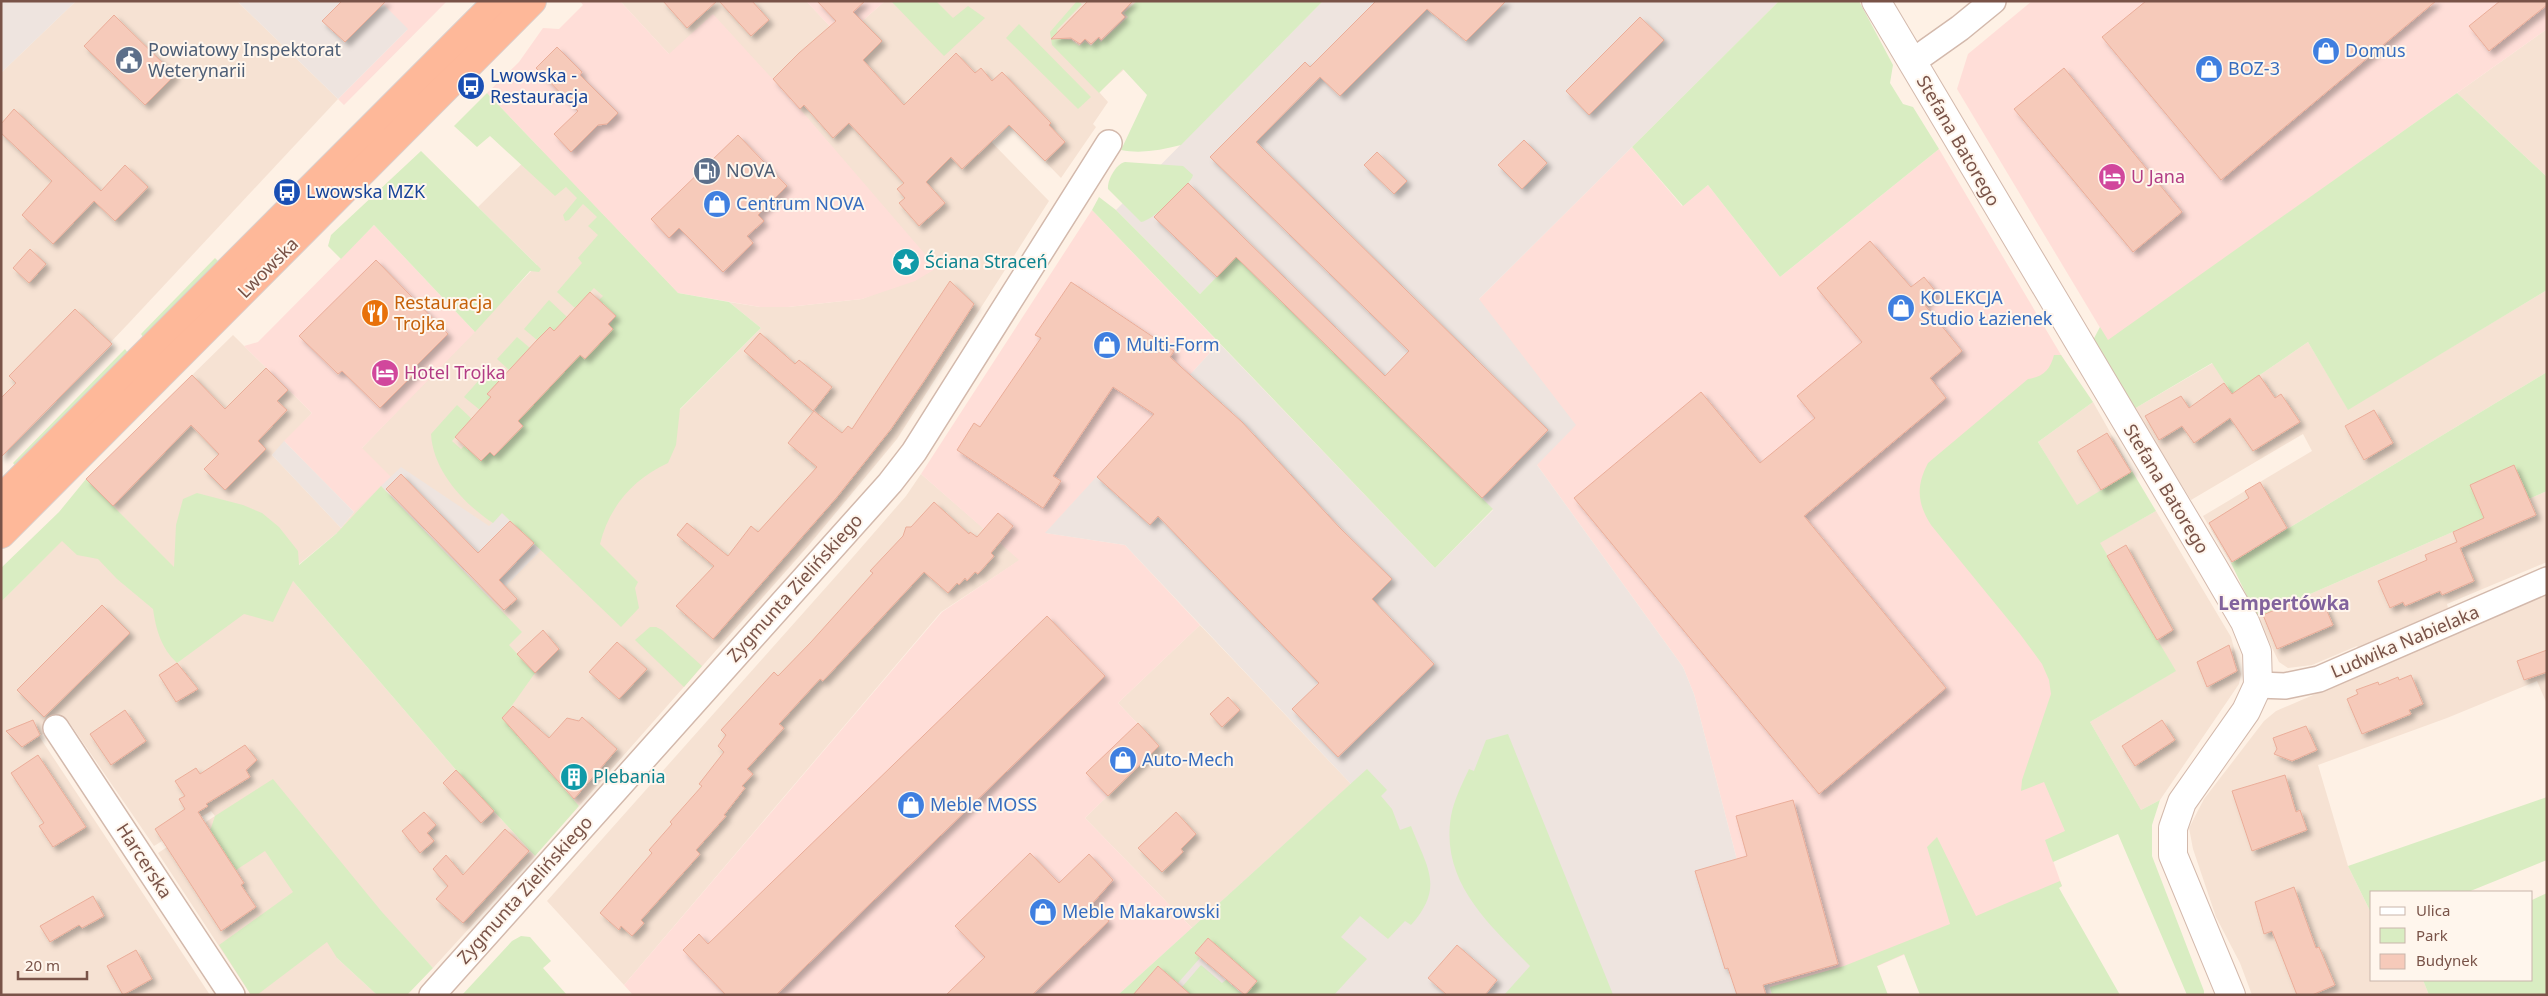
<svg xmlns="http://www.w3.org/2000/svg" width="2548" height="996" font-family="'Noto Sans',sans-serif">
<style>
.residential{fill:#f6e2d3}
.commercial{fill:#ffded8}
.industrial{fill:#eee4df}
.green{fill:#d9edc2}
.building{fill:#f6caba;stroke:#eaad99;filter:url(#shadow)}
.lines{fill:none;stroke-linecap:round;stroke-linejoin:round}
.minor-casing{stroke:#d3b9ac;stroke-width:28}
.tertiary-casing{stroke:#d3b9ac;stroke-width:30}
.trunk-casing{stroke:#d9cfcc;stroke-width:30}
.minor{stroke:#fff;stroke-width:25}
.tertiary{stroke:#fff;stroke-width:28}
.trunk{stroke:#feb899;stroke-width:28}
.labels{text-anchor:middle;stroke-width:4;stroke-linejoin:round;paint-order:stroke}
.service-label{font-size:18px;fill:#4e5e75;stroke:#fff6ed;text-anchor:start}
.shop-label{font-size:18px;fill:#366cbe;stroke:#fff6ed;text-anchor:start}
.transit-label{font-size:18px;fill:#164399;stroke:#fff6ed;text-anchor:start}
.street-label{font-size:18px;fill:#795348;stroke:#fff6ed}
.hotel-label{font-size:18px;fill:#b23c85;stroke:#fff6ed;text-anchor:start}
.culture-label{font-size:18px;fill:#0d838f;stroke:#fff6ed;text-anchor:start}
.food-label{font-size:18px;fill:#c56008;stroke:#fff6ed;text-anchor:start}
.neighbourhood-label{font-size:19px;font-weight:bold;fill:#82639d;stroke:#fff6ed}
</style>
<defs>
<filter id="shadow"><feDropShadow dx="4.5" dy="4.5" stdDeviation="2.5" flood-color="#0004"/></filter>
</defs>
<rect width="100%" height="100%" fill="#fef1e5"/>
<g class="residential">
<polygon points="76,1 237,1 338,99 128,324 1,457 1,73"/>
<polygon points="620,1 806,1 842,39 885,1 1200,1 1099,92 1108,102 1093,124 1096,127 1061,178 988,103 970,120 1049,201 897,439 809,545 579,806 337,533 298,565 293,581 456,770 535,856 433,968 382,913 337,958 377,995 251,995 158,853 215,816 211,811 154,846 69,722 39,736 210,995 1,995 1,602 104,497 86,479 233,335 312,413 272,455 341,528 354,512 362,448 537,265 478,207 539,147 678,293 623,467 761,328 729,302 760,307 788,307 862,299 937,268 911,239 669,54"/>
<polygon points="2547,29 2547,177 2457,93"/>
<polygon points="2547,290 2547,372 2231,563 2203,516 2312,451 2303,434 2191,500 2134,409 2213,363 2232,394 2308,342 2348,409"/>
<polygon points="2093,402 2132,471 2077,506 2038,442"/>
<polygon points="921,474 1020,560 941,612 624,985 547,901 853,557 906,496"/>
<polygon points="2547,491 2547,562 2447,604 2448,608 2358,648 2357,646 2312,665 2288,668 2279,662 2257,617"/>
<polygon points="2156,511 2231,637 2241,674 2239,684 2160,800 2141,810 2090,722 2175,671 2099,543"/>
<polygon points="2547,594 2547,704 2537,681 2447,718 2318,765 2348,866 2372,915 2372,980 2423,980 2429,995 2252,995 2240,963 2216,917 2193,849 2189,828 2204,799 2264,721 2276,711"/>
<polygon points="1200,625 1351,784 1192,928 1085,818 1159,746 1118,703"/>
</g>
<g class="commercial">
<polygon points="380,1 447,1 344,105 338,99 407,30"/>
<polygon points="580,1 620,1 669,54 713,14 800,109 937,268 915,281 862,299 788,307 760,307 678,293 487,93 519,62 543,28 559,29 583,5"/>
<polygon points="806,1 885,1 842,39"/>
<polygon points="2032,1 2547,1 2547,29 2108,341 1957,89 1968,54"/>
<polygon points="1632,147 1682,206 1708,185 1780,277 1939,149 2064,360 1938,463 2141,810 2051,855 2062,886 1811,995 1772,995 1694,694 1683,667 1537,465 1479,299"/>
<polygon points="1092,210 1219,343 1046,533 1125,545 1200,625 1118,703 1159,746 1085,818 1192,928 1118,995 633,995 624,985 942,612 1019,560 921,474"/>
<polygon points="374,225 475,332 362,448 391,477 354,512 284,441 312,413 244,346 258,342"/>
</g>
<g class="industrial">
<polygon points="1,1 76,1 1,73"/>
<polygon points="237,1 380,1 408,29 338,99"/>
<polygon points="1323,1 1779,1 1479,299 1576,425 1537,465 1683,667 1694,694 1772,995 1118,995 1351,784 1125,545 1045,533 1219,343 1435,568 1493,510 1233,260 1200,294 1116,210"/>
<polygon points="284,441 354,512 341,528 272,455"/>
<polygon points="401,467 489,526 502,513 541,550 492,600 381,486"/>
</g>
<g class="green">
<polygon points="891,1 936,1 953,18 968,6 985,18 944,56"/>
<path d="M1077,1L1082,4L1057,30L1060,39L1071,40L1079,46L1085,42L1091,46L1098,39L1101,42L1128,17L1124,13L1137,1H1323L1181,145C1161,150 1141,154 1121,150L1147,95L1123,69L1099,93L1052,45L1050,32Z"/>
<polygon points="1779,1 1859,1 1893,65 1890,83 1903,104 1913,107 1939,149 1780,277 1708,185 1683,206 1632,147"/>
<polygon points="1019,24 1091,97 1078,109 1006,38"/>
<path d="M487,93L678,293L729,302L761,328L680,409L676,445L668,463C633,479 609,507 600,544L638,582L635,588L639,608L621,627L502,513L493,523C464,504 433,471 431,434L457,405L472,419L452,441L461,449L465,445L489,452L494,456L523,426L518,421L580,355L585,359L616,316L599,300L603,296L594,288L575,308L557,292L582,263L578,258L598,235L588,226L597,217L583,204L569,220L565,221L563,215L577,198L566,187L555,196L490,136L477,147L454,126Z"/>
<polygon points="2457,93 2547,177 2547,290 2348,410 2308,342 2232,394 2212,363 2134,409 2092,342 2100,327 2108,340"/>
<polygon points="421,151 541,269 539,272 530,271 475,332 374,225 341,259 328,246 331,235"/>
<path d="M1125,162L1183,166L1193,175C1191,185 1152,221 1141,222L1108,189C1107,180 1116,164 1125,162Z"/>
<polygon points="1099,197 1116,210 1200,294 1236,257 1493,509 1435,568 1092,210"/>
<polygon points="215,258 218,261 143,337 141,334"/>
<polygon points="549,300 567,317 554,331 550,327 537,340 524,329"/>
<polygon points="517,337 530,348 509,370 497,359"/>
<polygon points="125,349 128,353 16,467 13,463"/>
<path d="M2054,355H2061L2093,402L2038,442L2077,505L2132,471L2156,511L2100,543L2176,671L2090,722L2141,810L2160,800L2152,825V856L2204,991V995H2187L2118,834L2053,862L2045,840L2065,831L2044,782L2021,791L2022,780L2051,694L2049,680L2042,664L2020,634L1931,525C1917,503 1916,486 1928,463L2028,379C2043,377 2050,370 2054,355Z"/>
<polygon points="489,369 501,379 488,394 492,398 480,410 464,397"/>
<polygon points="2547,372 2547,491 2257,617 2231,563"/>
<path d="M86,479L174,567L176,525L183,499L197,493L243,505L262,513L279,527L298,551L299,565L337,533L381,486L522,632L509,645L535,673L503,718L579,806L535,856L456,770L293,581L273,622L244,614L177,663C161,648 156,630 153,609L117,579L98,559L77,555L62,541L1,602V568L59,512Z"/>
<polygon points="650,627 656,627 662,630 702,666 684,687 635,640"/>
<path d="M1508,734L1612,992L1613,995H1504L1530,966C1489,924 1440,882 1451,816C1454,800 1462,784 1469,769L1474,771L1486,740Z"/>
<path d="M1367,769L1387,790L1381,796L1392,809L1400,830L1411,826C1427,868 1445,887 1411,925L1405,921L1388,939L1360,916L1341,937L1367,959L1334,995H1245L1257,981L1208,938L1195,953L1200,958L1178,983L1158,966L1136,991L1140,995H1118Z"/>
<polygon points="273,779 382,912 433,968 407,995 377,995 337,958 327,942 257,995 251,995 219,945 293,892 265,851 236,870 210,831 215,816"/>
<polygon points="2547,797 2547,860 2468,892 2372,892 2372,915 2348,866"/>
<polygon points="1937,837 1976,916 2060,881 2062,886 2059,888 2120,995 1920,995 1904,954 1877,966 1888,995 1772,995 1770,987 1844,966 1950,924 1927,847"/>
<polygon points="2547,893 2547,995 2429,995 2423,980 2532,980 2532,900"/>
<polygon points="521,936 530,937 551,961 543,968 567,995 462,995 512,941"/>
<polygon points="1201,965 1222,983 1226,980 1243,995 1191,995 1182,987"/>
</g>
<g class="building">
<polygon points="342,1 386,1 345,42 322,21"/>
<polygon points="663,1 717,1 687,28"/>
<polygon points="719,1 752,1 769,20 751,36"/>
<polygon points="817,1 865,1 853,12 882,41 863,60 904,105 956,53 975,73 981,68 992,81 1002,72 1051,123 1049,125 1065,142 1045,161 1009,125 962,169 951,157 926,182 945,203 919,226 899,203 905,198 897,189 904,183 849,123 833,138 804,105 800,109 773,79 799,53 836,21"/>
<polygon points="1088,1 1133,1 1121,13 1125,17 1101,40 1099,37 1091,44 1085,39 1080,44 1071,38 1051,39"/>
<polygon points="1376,1 1506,1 1466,41 1427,9 1340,96 1320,77 1256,142 1548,430 1482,498 1236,257 1217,277 1154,217 1188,183 1385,376 1409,351 1210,157 1305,62 1310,67"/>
<polygon points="2146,1 2436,1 2221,180 2102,37"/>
<polygon points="2500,1 2547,1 2547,5 2489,51 2469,26"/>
<polygon points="114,15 175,75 145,105 84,46"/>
<polygon points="1640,17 1664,40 1589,115 1566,91"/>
<polygon points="557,47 582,72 580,75 618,113 607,124 598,125 571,152 554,134 578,111 536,68"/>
<polygon points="2064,68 2182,212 2133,252 2014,109"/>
<polygon points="14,109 101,191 125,165 148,187 115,221 94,201 53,244 22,215 52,181 1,133 1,124"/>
<polygon points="738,135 787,186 758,215 764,221 747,236 753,243 723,272 679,228 669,238 651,219"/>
<polygon points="1524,140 1547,163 1522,189 1498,165"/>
<polygon points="1377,152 1407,181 1394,194 1364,165"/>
<polygon points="1870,241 1911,287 1924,277 1937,293 1924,304 1962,351 1930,378 1946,398 1804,516 1946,688 1819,794 1574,498 1701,392 1760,463 1815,418 1797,396 1862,342 1817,288"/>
<polygon points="30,249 46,264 29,283 13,268"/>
<polygon points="376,260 448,334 416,366 419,369 380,408 342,371 338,374 299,336"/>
<polygon points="950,281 974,304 924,381 891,429 837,497 713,639 676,606 714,566 677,535 687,523 728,556 751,526 758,532 817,467 788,443 814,411 842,433 848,426 852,429"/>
<polygon points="1071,282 1174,351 1170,357 1242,422 1339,527 1392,579 1372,599 1434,664 1338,757 1292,709 1319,683 1158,516 1150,525 1097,477 1154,414 1113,387 1053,476 1061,481 1043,508 957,450 974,423 980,427 1041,338 1035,335"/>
<polygon points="590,292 616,316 608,324 613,329 585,359 580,355 518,421 523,426 494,456 490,452 481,461 455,437 491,397 487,394 537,340 550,327 554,331"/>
<polygon points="75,309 112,344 1,457 1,398 16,383 9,376"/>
<polygon points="760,333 795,364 799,360 832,387 813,411 744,351"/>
<polygon points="266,368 288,390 277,401 287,410 258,441 266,449 225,490 204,469 219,454 191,425 113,506 86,479 192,375 225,409"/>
<polygon points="2259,375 2275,398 2281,394 2300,422 2253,451 2230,418 2194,443 2182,426 2159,440 2145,416 2181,396 2189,408 2224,383 2232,394"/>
<polygon points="2374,410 2393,443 2364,460 2345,426"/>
<polygon points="2107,433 2131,472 2101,490 2077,451"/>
<polygon points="2514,465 2536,515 2460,548 2474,581 2442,595 2440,591 2405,606 2403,602 2390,608 2378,581 2427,560 2425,555 2457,542 2453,532 2484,518 2470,485"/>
<polygon points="401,474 478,553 510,521 534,543 499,580 517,599 504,610 386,489"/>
<polygon points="2260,482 2287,528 2232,562 2209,523 2249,498 2245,491"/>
<polygon points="934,502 969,534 970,532 977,537 998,513 1013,526 991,553 994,556 978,574 975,572 967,581 965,578 959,585 957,583 948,593 924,572 823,681 820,679 779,724 784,728 747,769 753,774 742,786 745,788 724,815 726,816 696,850 700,854 641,920 644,923 632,936 621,926 619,930 600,913 652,853 649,850 672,824 670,822 702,786 699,784 724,752 718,746 726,735 721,730 774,672 778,676 811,642 873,573 870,571 903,536 906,527 911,527"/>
<polygon points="2126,545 2173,630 2157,640 2107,556"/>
<polygon points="2321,597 2333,625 2277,649 2263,615 2293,602 2296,608"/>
<polygon points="102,605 130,633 44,717 17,690"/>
<polygon points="1047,616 1105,676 776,995 726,995 683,950 699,934 708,944"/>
<polygon points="543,630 559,649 535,673 517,654"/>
<polygon points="617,642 647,669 619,699 589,672"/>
<polygon points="2229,645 2237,671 2207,687 2197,662"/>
<polygon points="2547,650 2547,672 2524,680 2517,661"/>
<polygon points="177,663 198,689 176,702 159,675"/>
<polygon points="2411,675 2423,704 2409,710 2411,714 2362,734 2347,699 2358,694 2356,690 2378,682 2379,685 2398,677 2399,680"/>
<polygon points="1228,697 1240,710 1222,727 1210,714"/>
<polygon points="513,706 549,738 567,718 579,721 582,717 617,749 574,799 502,718"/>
<polygon points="125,710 146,741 111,765 90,734"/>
<polygon points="33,720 40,735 22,747 6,731"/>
<polygon points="2162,720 2175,740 2135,766 2122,746"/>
<polygon points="1138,723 1159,746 1108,796 1086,773"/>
<polygon points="2306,726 2317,750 2292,761 2274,754 2277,749 2273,738"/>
<polygon points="245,745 257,760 246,770 250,777 206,804 208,806 198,812 244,883 241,885 256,907 221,931 155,829 185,809 179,799 185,796 175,781 196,768 200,774"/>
<polygon points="38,755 86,827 53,847 39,826 44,823 11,773"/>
<polygon points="456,770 494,811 481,823 443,783"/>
<polygon points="2285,775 2296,812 2300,810 2307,830 2252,851 2232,791"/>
<polygon points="1793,800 1838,964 1763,985 1766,995 1737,995 1728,968 1725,969 1695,871 1747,856 1736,816"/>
<polygon points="424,812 436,825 427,833 434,841 420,853 402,831"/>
<polygon points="1176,812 1196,834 1181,849 1183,852 1162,872 1138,848"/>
<polygon points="505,829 529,851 463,923 436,899 448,886 433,869 446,855 463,875"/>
<polygon points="1030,853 1059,883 1089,854 1113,880 1091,905 1109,921 1032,995 946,995 985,957 955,926"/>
<polygon points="2294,887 2316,948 2319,947 2335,985 2312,995 2297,995 2272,931 2264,934 2255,902"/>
<polygon points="93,896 104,916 82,928 79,925 50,942 40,926"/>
<polygon points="1208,938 1257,981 1245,995 1195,953"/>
<polygon points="1457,945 1497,980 1485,995 1447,995 1428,978"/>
<polygon points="136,950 152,979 123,995 107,966"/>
<polygon points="1158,966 1191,995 1133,995"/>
</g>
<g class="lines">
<g class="minor-casing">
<g id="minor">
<polyline points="1912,62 1960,28 1993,1"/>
<polyline points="2258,685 2285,686 2319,679 2547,580"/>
<polyline points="56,728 232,995"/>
<polyline points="432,995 890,483 914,452 1109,143"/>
</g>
</g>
<g class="tertiary-casing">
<polyline id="tertiary" points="1876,1 2213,567 2245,622 2257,652 2258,685 2246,711 2182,802 2173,828 2173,855 2231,995"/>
</g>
<g class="trunk-casing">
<g id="trunk">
<polyline points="1,499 498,1"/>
<polyline points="1,534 532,1"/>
</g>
</g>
<use href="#minor" class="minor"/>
<use href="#tertiary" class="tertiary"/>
<use href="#trunk" class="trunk"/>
</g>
<defs>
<g id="shop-disc" transform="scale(1.4375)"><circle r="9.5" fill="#3f7fe0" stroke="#fff6ed"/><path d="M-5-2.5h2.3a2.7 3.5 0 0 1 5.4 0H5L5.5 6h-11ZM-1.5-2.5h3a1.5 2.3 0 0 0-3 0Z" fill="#fff"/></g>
<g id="civic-disc" transform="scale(1.4375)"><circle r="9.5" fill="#5c6f8a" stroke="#fff6ed"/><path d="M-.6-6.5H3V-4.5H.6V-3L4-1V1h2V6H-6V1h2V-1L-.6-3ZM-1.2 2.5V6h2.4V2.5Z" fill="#fff"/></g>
<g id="bus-disc" transform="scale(1.4375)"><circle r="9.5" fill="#1a4fb4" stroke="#fff6ed"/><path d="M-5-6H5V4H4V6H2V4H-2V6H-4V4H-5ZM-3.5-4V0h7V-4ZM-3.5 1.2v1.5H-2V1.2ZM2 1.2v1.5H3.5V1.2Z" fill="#fff"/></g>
<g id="fuel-disc" transform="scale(1.4375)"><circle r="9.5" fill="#5c6f8a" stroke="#fff6ed"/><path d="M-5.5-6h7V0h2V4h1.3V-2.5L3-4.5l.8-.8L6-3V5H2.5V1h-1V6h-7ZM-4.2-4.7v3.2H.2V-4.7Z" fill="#fff"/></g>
<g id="hotel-disc" transform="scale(1.4375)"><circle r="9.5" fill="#d1479c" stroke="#fff6ed"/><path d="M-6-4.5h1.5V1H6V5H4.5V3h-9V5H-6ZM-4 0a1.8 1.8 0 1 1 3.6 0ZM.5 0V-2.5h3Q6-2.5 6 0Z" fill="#fff"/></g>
<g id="sight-disc" transform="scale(1.4375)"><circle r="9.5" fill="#0f9aa8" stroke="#fff6ed"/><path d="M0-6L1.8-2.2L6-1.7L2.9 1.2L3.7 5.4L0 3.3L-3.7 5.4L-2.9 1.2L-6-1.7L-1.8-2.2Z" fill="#fff"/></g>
<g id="restaurant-disc" transform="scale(1.4375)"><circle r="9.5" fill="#e8710a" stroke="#fff6ed"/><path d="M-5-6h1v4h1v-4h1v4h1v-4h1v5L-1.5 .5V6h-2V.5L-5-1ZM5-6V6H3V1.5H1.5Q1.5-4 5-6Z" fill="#fff"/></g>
<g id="building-disc" transform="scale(1.4375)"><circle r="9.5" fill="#0f9aa8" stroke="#fff6ed"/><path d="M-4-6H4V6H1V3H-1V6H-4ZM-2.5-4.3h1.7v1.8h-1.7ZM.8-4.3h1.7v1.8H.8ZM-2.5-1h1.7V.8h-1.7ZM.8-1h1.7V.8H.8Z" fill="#fff"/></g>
</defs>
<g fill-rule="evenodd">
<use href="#shop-disc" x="2326" y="51"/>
<use href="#civic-disc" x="129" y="60"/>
<use href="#shop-disc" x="2209" y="69"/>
<use href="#bus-disc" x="471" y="86"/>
<use href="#fuel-disc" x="707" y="171"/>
<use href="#hotel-disc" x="2112" y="177"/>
<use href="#bus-disc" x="287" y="192"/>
<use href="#shop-disc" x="717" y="204"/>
<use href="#sight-disc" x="906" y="262"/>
<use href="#shop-disc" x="1901" y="308"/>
<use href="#restaurant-disc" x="375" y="313"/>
<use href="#shop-disc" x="1107" y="345"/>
<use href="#hotel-disc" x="385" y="373"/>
<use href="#shop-disc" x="1123" y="760"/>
<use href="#building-disc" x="574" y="777"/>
<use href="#shop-disc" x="911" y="805"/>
<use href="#shop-disc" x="1043" y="912"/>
</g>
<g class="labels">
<g class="service-label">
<text x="148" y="56">Powiatowy Inspektorat<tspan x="148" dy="21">Weterynarii</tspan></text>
<text x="726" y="177">NOVA</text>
</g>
<g class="shop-label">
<text x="2345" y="57">Domus</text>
<text x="2228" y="75">BOZ-3</text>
<text x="736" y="210">Centrum NOVA</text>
<text x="1920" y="304">KOLEKCJA<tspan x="1920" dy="21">Studio Łazienek</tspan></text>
<text x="1126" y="351">Multi-Form</text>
<text x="1142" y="766">Auto-Mech</text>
<text x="930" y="811">Meble MOSS</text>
<text x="1062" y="918">Meble Makarowski</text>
</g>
<g class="transit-label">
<text x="490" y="82">Lwowska -<tspan x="490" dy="21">Restauracja</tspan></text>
<text x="306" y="198">Lwowska MZK</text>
</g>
<g class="street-label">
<text transform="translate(1958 141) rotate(60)" y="6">Stefana Batorego</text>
<text transform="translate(268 268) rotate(-45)" y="6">Lwowska</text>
<text transform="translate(2166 489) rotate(59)" y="6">Stefana Batorego</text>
<text transform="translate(795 588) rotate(-48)" y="6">Zygmunta Zielińskiego</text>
<text transform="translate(2405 642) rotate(-23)" y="6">Ludwika Nabielaka</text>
<text transform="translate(144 861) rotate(57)" y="6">Harcerska</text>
<text transform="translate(525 890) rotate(-48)" y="6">Zygmunta Zielińskiego</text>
</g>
<g class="hotel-label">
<text x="2131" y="183">U Jana</text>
<text x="404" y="379">Hotel Trojka</text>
</g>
<g class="culture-label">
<text x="925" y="268">Ściana Straceń</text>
<text x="593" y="783">Plebania</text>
</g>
<g class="food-label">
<text x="394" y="309">Restauracja<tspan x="394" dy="21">Trojka</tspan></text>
</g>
<g class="neighbourhood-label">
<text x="2284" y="610">Lempertówka</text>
</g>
</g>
<rect width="2548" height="996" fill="none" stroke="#795348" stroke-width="5"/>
<rect x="2370" y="891" width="162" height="90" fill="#fff6ed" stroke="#c9b5ab"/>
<rect x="2380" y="907" width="25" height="8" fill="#ffffff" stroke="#c9b5ab"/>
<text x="2416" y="916" font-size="15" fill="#795348">Ulica</text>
<rect x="2380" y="928" width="25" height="15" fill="#d9edc2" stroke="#c9b5ab"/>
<text x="2416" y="941" font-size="15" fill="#795348">Park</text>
<rect x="2380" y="954" width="25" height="15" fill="#f6caba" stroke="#c9b5ab"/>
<text x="2416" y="966" font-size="15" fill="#795348">Budynek</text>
<path d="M18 971v8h69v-8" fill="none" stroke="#795348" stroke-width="2.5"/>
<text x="25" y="971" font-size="15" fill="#795348" stroke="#fff6ed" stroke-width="4" paint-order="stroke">20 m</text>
</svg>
